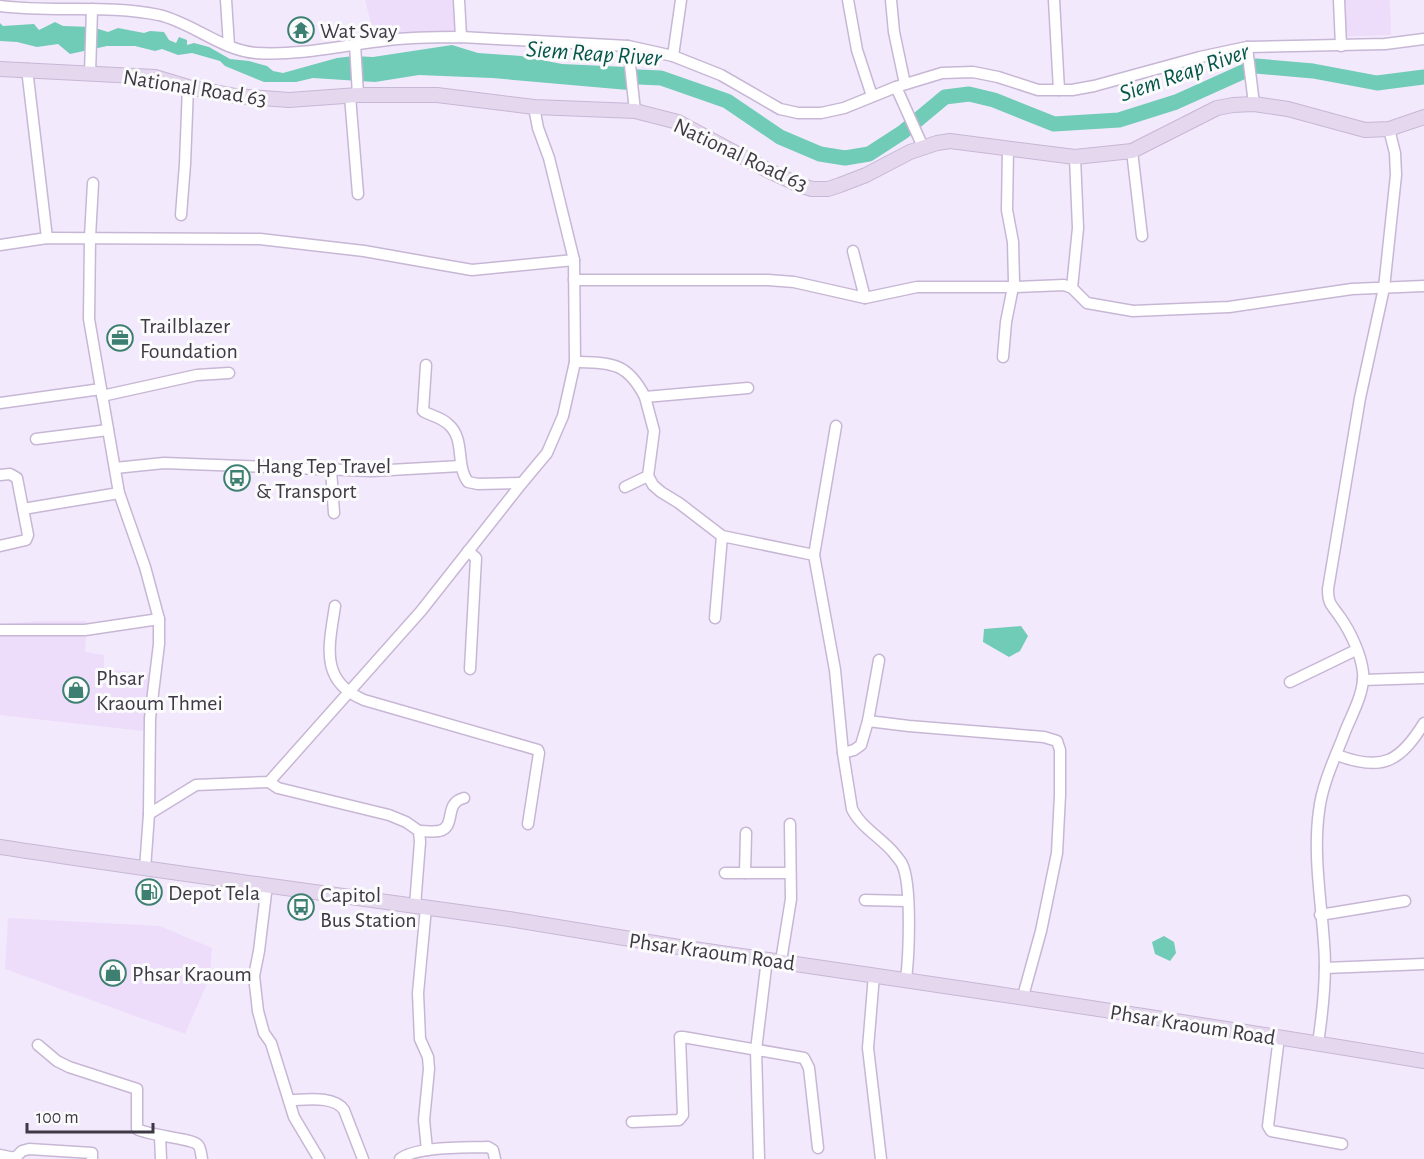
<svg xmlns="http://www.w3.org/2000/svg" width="1424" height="1159" font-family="'Alegreya Sans',sans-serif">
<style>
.built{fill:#edddfb}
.water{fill:#70cbb7}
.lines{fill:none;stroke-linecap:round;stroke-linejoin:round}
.river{stroke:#70cbb7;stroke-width:15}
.street-casing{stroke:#c7b7d5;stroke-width:13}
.secondary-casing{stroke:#c7b7d5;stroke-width:16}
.street{stroke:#fff;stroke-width:10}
.secondary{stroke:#e4d7ee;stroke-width:14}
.labels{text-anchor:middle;stroke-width:6;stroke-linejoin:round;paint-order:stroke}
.poi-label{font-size:22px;fill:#3f3945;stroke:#fbfbfb;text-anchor:start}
.street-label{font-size:22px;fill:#3f3945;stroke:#fbfbfb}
.water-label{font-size:24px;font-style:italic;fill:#05564a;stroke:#fbfbfb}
</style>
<rect width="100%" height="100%" fill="#f3e9fc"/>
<g class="built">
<polygon points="365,0 456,0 460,34 376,43"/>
<polygon points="1336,0 1390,0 1391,35 1338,37"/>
<polygon points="38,621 87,621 85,652 104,655 104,669 154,674 152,732 0,715 0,624"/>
<polygon points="8,918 160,926 212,948 210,977 185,1034 5,969"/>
</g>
<g class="water">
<polygon points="55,22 63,26 92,27 108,32 118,28 144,33 150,31 164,32 169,40 176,43 179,37 187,40 187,45 194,43 209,47 230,59 249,61 267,66 273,71 283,73 337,58 354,56 373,57 452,45 478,53 521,56 562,64 626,67 628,90 492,78 419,75 375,82 313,78 296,82 264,82 225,66 220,61 192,53 178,55 162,49 155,51 135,46 107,46 70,54 58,44 37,47 17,42 0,41 0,23 3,26 34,24 39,30"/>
<polygon points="1021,626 1028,636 1020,651 1009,657 983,642 984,629"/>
<polygon points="1164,936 1174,942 1176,953 1170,961 1155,954 1152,942"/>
</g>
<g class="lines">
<polyline class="river" points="616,76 661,78 727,101 780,137 820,154 845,158 869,154 903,132 945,97 969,94 994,100 1054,124 1119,120 1176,102 1256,66 1313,71 1377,83 1424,77"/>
<g class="street-casing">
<g id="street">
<polyline points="226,0 229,46"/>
<polyline points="459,0 461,37"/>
<polyline points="848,0 857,50 872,96"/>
<polyline points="891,0 894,32 905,84"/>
<polyline points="1054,0 1059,90"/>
<polyline points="1339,0 1341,46"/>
<path d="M0,6C53,13 107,4 159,15C193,23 221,50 256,53C300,56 345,45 388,40C412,37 436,37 461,37L628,46L673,56L721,75L780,109L798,113H821L844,108L896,87L942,73L973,72L998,77L1038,90H1072L1094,86L1200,57L1247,47L1385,44L1424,39"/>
<polyline points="355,44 358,95"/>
<polyline points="628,46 635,111"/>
<polyline points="1247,47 1254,104"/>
<polyline points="673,56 681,0"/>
<polyline points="27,69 47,238"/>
<polyline points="90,73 92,9"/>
<polyline points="896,87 923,147"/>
<polyline points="350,96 358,194"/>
<polyline points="1132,151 1142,236"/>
<polyline points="93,183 90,237 89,319 119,493 145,567 159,619 159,644 150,718 149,814 145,869"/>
<polyline points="181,215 185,164 188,87"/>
<polyline points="0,245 47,238 260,239 364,251 472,270 574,260"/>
<polyline points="853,251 865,298"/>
<polyline points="574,280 768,280 794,282 865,298 917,287 1013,287 1064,285 1072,288 1087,303 1133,311 1229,307 1352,289 1424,286"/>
<polyline points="1072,288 1078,228 1075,157"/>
<polyline points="1003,357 1006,322 1014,282 1013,242 1007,210 1008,148"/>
<path d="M575,362C612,363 627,362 645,397L748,388"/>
<path d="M426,365L423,411C431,416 441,417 448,424C466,439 455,465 468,482L478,484L522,483"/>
<polyline points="102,396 197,375 229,373"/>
<polyline points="0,403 101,389"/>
<polyline points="36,439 108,430"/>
<polyline points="115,468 164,463 372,471 461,466"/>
<polyline points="331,469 334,513"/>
<polyline points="0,475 10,474 17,478 28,535 26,540 0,546"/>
<path d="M648,476L653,485L661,492L679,503L722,536L814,555L835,670L843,753L852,809C860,826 881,838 893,852C896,856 900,860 902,864C912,884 909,955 906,979"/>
<polyline points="625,487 648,476 654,431 645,397"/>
<polyline points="23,509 119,493"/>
<polyline points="468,551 476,558 470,669"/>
<polyline points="814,555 836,426"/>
<path d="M335,606C329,646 319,681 364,700L538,750L539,753L528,824"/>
<polyline points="715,618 722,536"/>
<polyline points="0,630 85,630 159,619"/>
<polyline points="1363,680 1424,678"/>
<polyline points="1290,682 1356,650"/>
<polyline points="868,721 909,726 1044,737 1057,741 1060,750 1060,795 1057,853 1041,931 1023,996"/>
<polyline points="843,753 854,750 861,745 868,721 879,660"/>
<path d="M1337,755C1382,772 1400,762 1424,723"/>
<polyline points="269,782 278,788 389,815 406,822 419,831 420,842 415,906"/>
<polyline points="149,814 196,785 269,782 421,611 522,483 547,453 563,416 575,362 574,260 549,158 538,128 534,107"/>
<path d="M419,831C425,831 433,832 439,831C457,827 443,803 464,798"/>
<polyline points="725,873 790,873"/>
<polyline points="745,873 746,833"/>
<polyline points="267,885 259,951 254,976 258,1011 264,1033 271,1043 294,1117 319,1159"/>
<polyline points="865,900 907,901"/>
<polyline points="426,908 418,993 420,1039 428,1057 429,1069 424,1120 427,1150"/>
<polyline points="1320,915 1405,901"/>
<polyline points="781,961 791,899 790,824"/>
<polyline points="1325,968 1424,964"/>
<polyline points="874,975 868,1048 881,1159"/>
<polyline points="1279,1037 1268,1126 1271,1131 1342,1144"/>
<path d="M1318,1043C1323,1010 1327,976 1324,943C1321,899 1313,854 1319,811C1322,785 1334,760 1343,737C1350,717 1365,694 1363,672C1361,654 1350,631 1340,617C1332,605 1328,605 1328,589L1360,398L1384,288L1396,175L1395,153L1389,129"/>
<path d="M38,1045L57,1061L69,1067L137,1089V1129C150,1136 192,1138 198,1145C201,1148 201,1155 202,1159"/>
<path d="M289,1100C305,1100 334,1095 344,1110L363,1159"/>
<polyline points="632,1122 679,1120 683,1115 680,1037 683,1037 804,1058 809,1068 818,1148"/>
<polyline points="160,1136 161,1159"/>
<polyline points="0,1155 15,1158 22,1151 29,1149 92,1153 92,1159"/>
<path d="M400,1159C417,1146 465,1148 488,1147L493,1150L495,1159"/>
<polyline points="759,1159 756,1050 767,959"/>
</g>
</g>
<g class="secondary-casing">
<g id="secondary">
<polyline points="0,69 155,77 188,87 236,96 289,100 358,95 437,95 534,107 635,111 678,122 767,170 799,185 812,189 828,189 840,185 866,175 910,152 937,143 950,141 1075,157 1132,151 1217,108 1233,105 1254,104 1288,109 1365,130 1389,129 1424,117"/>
<path d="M0,847C169,873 339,895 509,919C564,928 618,937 673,946C924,983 1174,1019 1424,1061"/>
</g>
</g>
<use href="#street" class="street"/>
<use href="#secondary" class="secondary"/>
</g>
<defs>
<g id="temple-ring" transform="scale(1.35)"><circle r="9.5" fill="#fbfbfb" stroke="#3d8072" stroke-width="1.5"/><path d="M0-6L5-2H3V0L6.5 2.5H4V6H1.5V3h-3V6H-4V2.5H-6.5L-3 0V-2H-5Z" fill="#3d8072"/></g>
<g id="office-ring" transform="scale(1.35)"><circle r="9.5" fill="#fbfbfb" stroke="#3d8072" stroke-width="1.5"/><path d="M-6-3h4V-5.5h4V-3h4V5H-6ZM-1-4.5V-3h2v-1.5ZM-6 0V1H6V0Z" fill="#3d8072"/></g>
<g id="bus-ring" transform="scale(1.35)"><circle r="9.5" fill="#fbfbfb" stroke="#3d8072" stroke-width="1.5"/><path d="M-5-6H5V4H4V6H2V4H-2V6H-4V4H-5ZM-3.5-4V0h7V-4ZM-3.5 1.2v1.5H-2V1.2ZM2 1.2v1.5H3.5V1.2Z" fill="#3d8072"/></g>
<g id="shop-ring" transform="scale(1.35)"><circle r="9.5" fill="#fbfbfb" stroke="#3d8072" stroke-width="1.5"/><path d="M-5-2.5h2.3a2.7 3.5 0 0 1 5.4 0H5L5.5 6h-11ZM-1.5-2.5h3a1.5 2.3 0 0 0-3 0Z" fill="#3d8072"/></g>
<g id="fuel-ring" transform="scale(1.35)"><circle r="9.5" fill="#fbfbfb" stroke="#3d8072" stroke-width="1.5"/><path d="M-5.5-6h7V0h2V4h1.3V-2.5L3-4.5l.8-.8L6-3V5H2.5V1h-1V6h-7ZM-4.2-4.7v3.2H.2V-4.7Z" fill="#3d8072"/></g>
</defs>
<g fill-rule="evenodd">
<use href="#temple-ring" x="301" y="30"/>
<use href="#office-ring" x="120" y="338"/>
<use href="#bus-ring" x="237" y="478"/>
<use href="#shop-ring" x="76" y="690"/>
<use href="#fuel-ring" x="149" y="892"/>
<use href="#bus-ring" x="301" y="907"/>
<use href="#shop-ring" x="113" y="973"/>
</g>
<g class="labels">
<g class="poi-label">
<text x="320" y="38">Wat Svay</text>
<text x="140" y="333">Trailblazer<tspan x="140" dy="25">Foundation</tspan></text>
<text x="256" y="473">Hang Tep Travel<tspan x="256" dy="25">&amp; Transport</tspan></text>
<text x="96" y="685">Phsar<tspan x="96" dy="25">Kraoum Thmei</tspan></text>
<text x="168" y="900">Depot Tela</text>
<text x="320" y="902">Capitol<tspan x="320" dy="25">Bus Station</tspan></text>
<text x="132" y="981">Phsar Kraoum</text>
</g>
<g class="street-label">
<text transform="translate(195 87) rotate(9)" y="8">National Road 63</text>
<text transform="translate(741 154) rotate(25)" y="8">National Road 63</text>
<text transform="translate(712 951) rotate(8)" y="8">Phsar Kraoum Road</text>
<text transform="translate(1193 1024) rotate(9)" y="8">Phsar Kraoum Road</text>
</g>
<g class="water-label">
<text transform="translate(594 53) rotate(4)" y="8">Siem Reap River</text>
<text transform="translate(1184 72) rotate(-19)" y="8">Siem Reap River</text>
</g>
</g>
<path d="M27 1123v9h126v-9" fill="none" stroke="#3f3945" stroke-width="3"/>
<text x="36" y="1123" font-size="18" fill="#3f3945" stroke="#fbfbfb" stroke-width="4.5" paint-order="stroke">100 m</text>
</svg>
